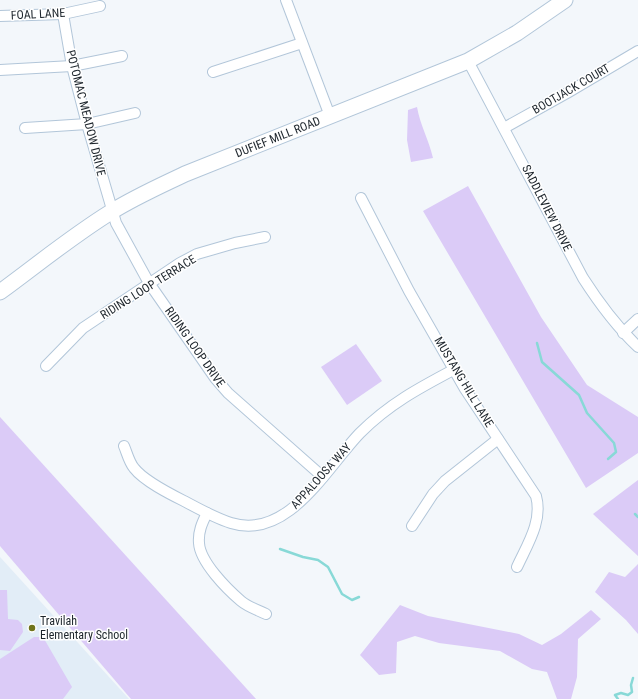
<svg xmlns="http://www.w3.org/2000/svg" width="638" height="699" font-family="'Roboto Condensed',sans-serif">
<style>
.built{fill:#e2edf7}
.green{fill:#dbcbf7}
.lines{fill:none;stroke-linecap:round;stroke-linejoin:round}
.stream{stroke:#88d9d7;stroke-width:2.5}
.minor-casing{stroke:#b2c6d9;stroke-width:12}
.secondary-casing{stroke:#b2c6d9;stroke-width:17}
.minor{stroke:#fff;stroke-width:10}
.secondary{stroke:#fff;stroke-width:15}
.poi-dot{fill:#6f741b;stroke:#fff;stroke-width:1.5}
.labels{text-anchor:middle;stroke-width:3;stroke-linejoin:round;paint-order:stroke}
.street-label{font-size:12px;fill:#1d252c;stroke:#fff}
.poi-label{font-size:12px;fill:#1d252c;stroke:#fff;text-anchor:start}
</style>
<rect width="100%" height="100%" fill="#f3f7fb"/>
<polygon class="built" points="0,557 129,699 0,699"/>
<g class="green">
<path d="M417,107C420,125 429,140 433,158L411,162L407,140L408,110Z"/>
<polygon points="468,186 541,317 587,385 638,417 638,453 586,488 423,211"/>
<polygon points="356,344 382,381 347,405 321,367"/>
<polygon points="0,417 256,699 131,699 0,546"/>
<polygon points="638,480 638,556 593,514"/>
<polygon points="638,564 638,634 626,620 595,592 609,572 625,577"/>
<polygon points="0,590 7,590 8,619 18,620 22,624 23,632 10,651 0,650"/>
<polygon points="400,605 428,616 519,634 542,645 561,634 591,610 601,619 578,639 577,677 571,699 557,699 547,672 532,669 500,651 439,643 415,636 397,642 396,673 379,675 360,655"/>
<polygon points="34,637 43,637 72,687 63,699 0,699 0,659"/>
</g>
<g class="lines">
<g class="stream">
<polyline points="537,343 542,362 579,395 587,413 614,443 616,452 608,459"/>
<polyline points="635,514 638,517"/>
<polyline points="280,549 303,557 318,560 328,567 342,594 352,600 359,597"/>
<polyline points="618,699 615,695 621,693 628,695 632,692 631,685 633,678"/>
</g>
<g class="minor-casing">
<g id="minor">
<polyline points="286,0 330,116"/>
<polyline points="63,14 72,66 87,124 116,223 149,283 215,378 228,393 323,477"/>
<polyline points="0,16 63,14 100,6"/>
<path d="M468,61L583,278C599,303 616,326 638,347"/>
<polyline points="0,70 72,66 122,56"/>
<polyline points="213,72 302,43"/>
<polyline points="25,128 87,124 135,113"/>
<polyline points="504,128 567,93 638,51"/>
<path d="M361,198L409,291L465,389L536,496C543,521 527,545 517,567"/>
<polyline points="623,333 638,319"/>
<polyline points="46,366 83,328 180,263 197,254 235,243 265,237"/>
<path d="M124,446C127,453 129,462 134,468C144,481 170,494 184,501C199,509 215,518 231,523C288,541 327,467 360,433C389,404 419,388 455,369"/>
<path d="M207,513C202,523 198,532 199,543C200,562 227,589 241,601C248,607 258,610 266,614"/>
<polyline points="412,526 433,494 445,481 498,439"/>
</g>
</g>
<g class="secondary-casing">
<g id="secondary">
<path id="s1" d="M0,292C37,265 72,236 111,212C135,197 160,186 185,174L468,61L517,33L565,0"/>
</g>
</g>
<use href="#minor" class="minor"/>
<use href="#secondary" class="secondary"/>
</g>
<circle class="poi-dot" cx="32" cy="628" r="4"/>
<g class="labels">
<g class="street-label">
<text transform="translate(38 14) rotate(-3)" y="4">FOAL LANE</text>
<text transform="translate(571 89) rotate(-30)" y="4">BOOTJACK COURT</text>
<text transform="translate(86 113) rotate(76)" y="4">POTOMAC MEADOW DRIVE</text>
<text dy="4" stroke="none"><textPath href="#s1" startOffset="320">DUFIEF MILL ROAD</textPath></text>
<text transform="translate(547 208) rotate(63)" y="4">SADDLEVIEW DRIVE</text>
<text transform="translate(148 287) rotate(-32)" y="4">RIDING LOOP TERRACE</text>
<text transform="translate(195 347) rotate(55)" y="4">RIDING LOOP DRIVE</text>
<text transform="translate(464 382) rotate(59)" y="4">MUSTANG HILL LANE</text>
<text transform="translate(321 476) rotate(-48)" y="4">APPALOOSA WAY</text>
</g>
<g class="poi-label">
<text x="40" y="625">Travilah<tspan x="40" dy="14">Elementary School</tspan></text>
</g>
</g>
</svg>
